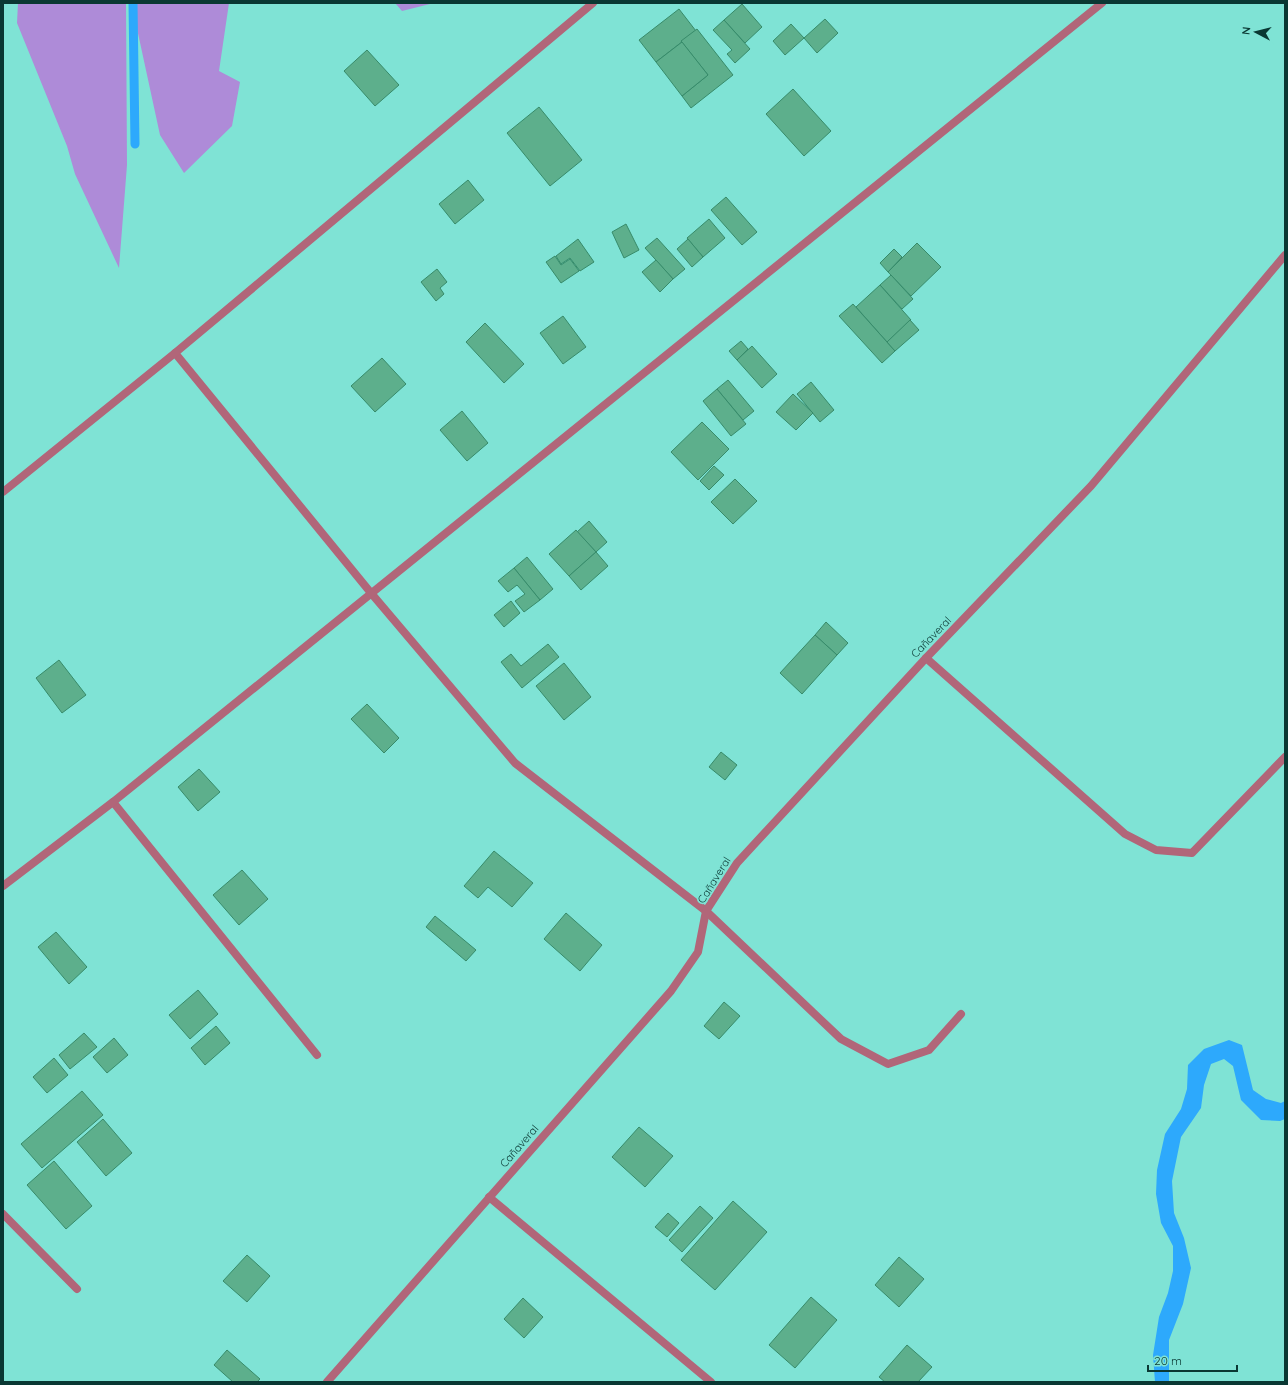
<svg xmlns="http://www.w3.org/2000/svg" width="1288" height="1385" font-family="Quicksand,sans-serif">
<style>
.green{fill:#ae8bd8}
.water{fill:#2da9fc}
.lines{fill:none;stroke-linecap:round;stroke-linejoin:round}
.stream{stroke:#2da9fc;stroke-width:9}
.building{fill:#5daf8c;stroke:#378b6a}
.service{stroke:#b16679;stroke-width:8}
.minor{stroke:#b16679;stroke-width:8}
.labels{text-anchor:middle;stroke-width:3.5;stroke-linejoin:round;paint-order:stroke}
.street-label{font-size:11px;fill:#0a3833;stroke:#7fe3d5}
</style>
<rect width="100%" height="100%" fill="#7fe3d5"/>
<g class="green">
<polygon points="18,3 126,3 127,165 119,268 75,174 67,146 17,23"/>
<polygon points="137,3 229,3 219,71 240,82 232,126 184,173 160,135 136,24"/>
<polygon points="395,3 434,3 402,11"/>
</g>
<polygon class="water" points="1229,1040 1242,1045 1253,1090 1266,1099 1281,1103 1285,1101 1285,1119 1280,1121 1261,1120 1241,1100 1233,1066 1224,1059 1211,1064 1204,1085 1201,1108 1181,1137 1172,1181 1174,1213 1184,1238 1191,1268 1183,1304 1169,1340 1169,1382 1155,1382 1153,1355 1159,1317 1168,1293 1173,1271 1173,1246 1161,1223 1156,1194 1157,1170 1165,1134 1181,1109 1187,1089 1188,1065 1204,1049"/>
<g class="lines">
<polyline class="stream" points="133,3 135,144"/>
</g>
<g class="building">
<polygon points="742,4 762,27 745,43 724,20"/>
<polygon points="679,9 696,31 656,62 639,40"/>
<polygon points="825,19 838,33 817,53 804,38"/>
<polygon points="724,20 750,49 735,63 727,54 732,50 713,30"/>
<polygon points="791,24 804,38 785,55 773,41"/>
<polygon points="697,29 733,75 691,108 682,96 708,75 681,41"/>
<polygon points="682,42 708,75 682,96 656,62"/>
<polygon points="367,50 399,85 375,106 344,71"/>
<polygon points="793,89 831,131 804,156 766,114"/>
<polygon points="539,107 582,160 550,186 507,133"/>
<polygon points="468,180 484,200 455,224 439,204"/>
<polygon points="726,197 757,232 742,245 711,210"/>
<polygon points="709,219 725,238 703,257 687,238"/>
<polygon points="626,224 639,250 624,258 612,232"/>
<polygon points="657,238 685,269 673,279 645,248"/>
<polygon points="578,239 594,262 580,271 570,258 561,264 556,256"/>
<polygon points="688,239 703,257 692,267 677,249"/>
<polygon points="917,243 941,267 911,296 888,272"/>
<polygon points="894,249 902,257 888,272 880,263"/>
<polygon points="555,256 561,265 570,259 579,271 561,283 546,262"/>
<polygon points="656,260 673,279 660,292 642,272"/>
<polygon points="437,269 447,282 440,288 444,294 436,301 421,282"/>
<polygon points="891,275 913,299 902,309 880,285"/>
<polygon points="880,285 911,320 887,342 856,307"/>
<polygon points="853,304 895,351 882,363 839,316"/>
<polygon points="563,316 586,347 563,364 540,333"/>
<polygon points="910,320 919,330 895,351 887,342"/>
<polygon points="485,323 524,364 504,383 466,342"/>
<polygon points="741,341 748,349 737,360 729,351"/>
<polygon points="752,346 777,374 762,388 737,360"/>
<polygon points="382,358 406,384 375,412 351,386"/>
<polygon points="728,380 754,411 743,420 717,389"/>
<polygon points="811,382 834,410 820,422 797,394"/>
<polygon points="717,389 746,424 731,436 703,401"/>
<polygon points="793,394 813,413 796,430 776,412"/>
<polygon points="462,411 488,443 467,461 440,430"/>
<polygon points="702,422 729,449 698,480 671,452"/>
<polygon points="714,466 724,475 709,490 700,481"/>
<polygon points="735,479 757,501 733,524 711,502"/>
<polygon points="589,521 607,542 596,552 577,532"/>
<polygon points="576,530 596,552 569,576 549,554"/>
<polygon points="596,552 608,566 581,590 569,576"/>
<polygon points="527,557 553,589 540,600 514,568"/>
<polygon points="514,568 540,600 524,612 515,601 525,594 517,585 508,592 498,581"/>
<polygon points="511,601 520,613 504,627 494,615"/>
<polygon points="826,622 848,643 837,655 815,635"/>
<polygon points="815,635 837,655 802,694 780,673"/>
<polygon points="548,644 559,657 522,688 501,662 511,654 521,666"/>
<polygon points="59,660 86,695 62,713 36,678"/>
<polygon points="564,663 591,697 564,720 536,686"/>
<polygon points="367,704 399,738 384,753 351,719"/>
<polygon points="721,752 737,765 725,780 709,767"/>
<polygon points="199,769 220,792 198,811 178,787"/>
<polygon points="494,851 533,883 512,907 488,887 478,898 464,886"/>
<polygon points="242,870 268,899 239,925 213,895"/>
<polygon points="566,913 602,945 580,971 544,939"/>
<polygon points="435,916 476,950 466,961 426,927"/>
<polygon points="56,932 87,967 69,984 38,947"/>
<polygon points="198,990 218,1014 190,1039 169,1015"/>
<polygon points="724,1002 740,1016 719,1039 704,1026"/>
<polygon points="216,1026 230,1043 205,1065 191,1048"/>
<polygon points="84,1033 97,1047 70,1069 59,1055"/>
<polygon points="114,1038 128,1055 107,1073 93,1057"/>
<polygon points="54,1058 68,1075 47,1093 33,1077"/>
<polygon points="82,1091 103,1115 42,1168 21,1144"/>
<polygon points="103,1119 132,1153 106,1176 77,1142"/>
<polygon points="639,1127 673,1156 645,1187 612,1157"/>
<polygon points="54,1161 92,1206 66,1229 27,1185"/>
<polygon points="733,1201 767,1232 715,1290 681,1260"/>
<polygon points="700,1206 713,1218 682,1252 669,1240"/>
<polygon points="668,1213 679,1223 667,1237 655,1227"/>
<polygon points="247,1255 270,1276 247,1302 223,1281"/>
<polygon points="899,1257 924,1279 899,1307 875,1285"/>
<polygon points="811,1297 837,1320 795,1368 769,1345"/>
<polygon points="523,1298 543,1317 524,1338 504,1319"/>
<polygon points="907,1345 932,1367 918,1382 885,1382 879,1377"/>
<polygon points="227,1350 260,1379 257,1382 233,1382 214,1365"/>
</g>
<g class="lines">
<g class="service">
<polyline points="926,658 1125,834 1156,850 1192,853 1285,757"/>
<polyline points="706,911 841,1039 888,1064 929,1050 961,1014"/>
</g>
<g class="minor">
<polyline points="175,353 371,593 515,763 706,911"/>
<polyline points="3,492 175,353 593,3"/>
<polyline points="113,802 317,1055"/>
<polyline points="3,886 113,802 1102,3"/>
<polyline points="489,1197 711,1382"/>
<polyline points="3,1214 77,1289"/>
<polyline points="327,1382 671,991 698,952 706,911 737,863 926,658 1091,486 1285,255"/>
</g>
</g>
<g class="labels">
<g class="street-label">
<text transform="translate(931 637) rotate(-46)" y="4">Cañaveral</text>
<text transform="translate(714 880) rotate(-58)" y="4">Cañaveral</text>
<text transform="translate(519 1146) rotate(-49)" y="4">Cañaveral</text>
</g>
</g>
<rect width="1288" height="1385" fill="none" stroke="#0a3833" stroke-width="8"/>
<g transform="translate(1256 32) rotate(277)" stroke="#7fe3d5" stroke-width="3" paint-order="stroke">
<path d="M0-3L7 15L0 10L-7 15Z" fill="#0a3833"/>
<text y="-6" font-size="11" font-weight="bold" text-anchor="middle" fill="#0a3833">N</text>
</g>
<path d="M1148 1365v6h89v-6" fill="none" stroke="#0a3833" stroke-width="2"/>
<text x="1154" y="1365" font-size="12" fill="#0a3833" stroke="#7fe3d5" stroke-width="3" paint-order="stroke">20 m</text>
</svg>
